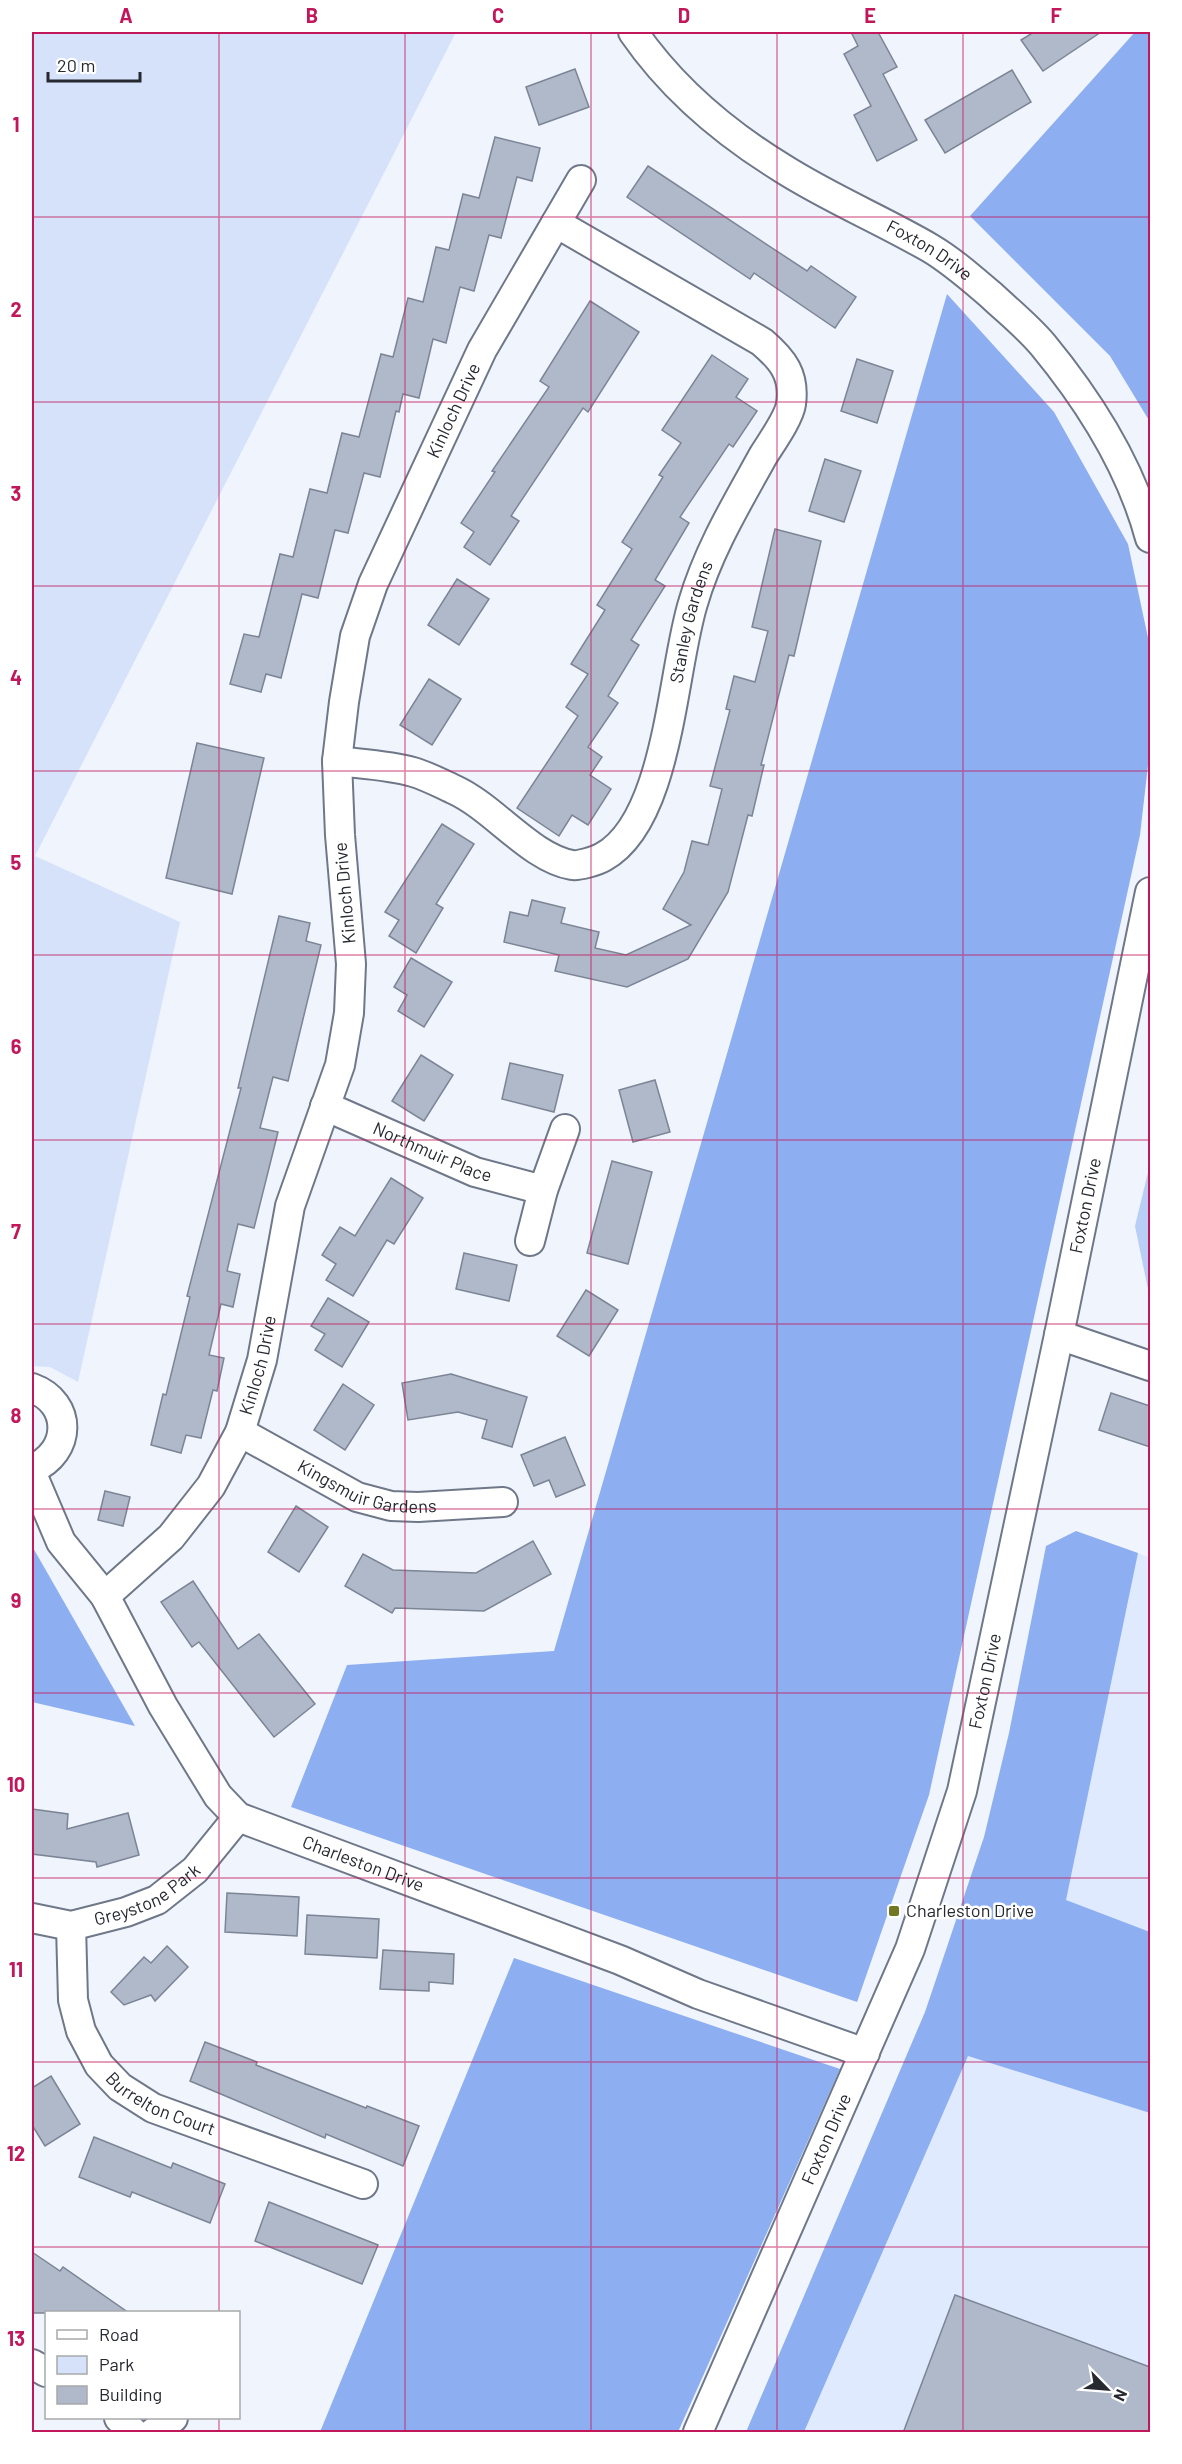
<svg xmlns="http://www.w3.org/2000/svg" width="1182" height="2464" font-family="Barlow,sans-serif">
<style>
.built{fill:#dfeafe}
.green{fill:#d5e2fa}
.forest{fill:#8daff1}
.water{fill:#b8cef7}
.building{fill:#afb9ca;stroke:#7c8595;stroke-width:1.5}
.lines{fill:none;stroke-linecap:round;stroke-linejoin:round}
.street-casing{stroke:#6f7888;stroke-width:32}
.street{stroke:#fff;stroke-width:28}
.grid{fill:none;stroke:#c2185b;stroke-width:1.5;stroke-opacity:0.55}
.poi-dot{fill:#727821;stroke:#fff;stroke-width:2}
.labels{text-anchor:middle;stroke-width:5;stroke-linejoin:round;paint-order:stroke}
.street-label{font-size:18px;fill:#262930;stroke:#fff}
.poi-label{font-size:18px;fill:#262930;stroke:#fff;text-anchor:start}
.neatline{fill:none;stroke:#c2185b;stroke-width:2}
.grid-label{font-size:20px;text-anchor:middle;font-weight:bold;fill:#c2185b}
</style>
<rect width="100%" height="100%" fill="#f0f4fc"/>
<g class="built">
<polygon points="1138,1553 1150,1558 1150,1932 1065,1901"/>
<polygon points="968,2056 1150,2113 1150,2432 804,2432"/>
</g>
<polygon class="green" points="32,32 456,32 35,856 180,922 78,1382 50,1367 32,1366"/>
<g class="forest">
<polygon points="1135,32 1150,32 1150,422 1110,356 970,216"/>
<polygon points="947,294 1054,412 1128,544 1150,647 1150,748 1140,835 929,1795 857,2002 291,1807 347,1665 554,1651"/>
<polygon points="1076,1531 1138,1553 1066,1900 1150,1932 1150,2113 968,2056 804,2432 746,2432 925,2012 984,1837 1009,1733 1046,1546"/>
<polygon points="32,1546 135,1726 32,1702"/>
<polygon points="514,1958 840,2069 678,2432 320,2432"/>
</g>
<polygon class="water" points="1150,1164 1150,1299 1135,1226"/>
<g class="building">
<polygon points="851,32 878,32 897,67 883,74 917,140 877,161 854,115 871,106 844,54 858,46"/>
<polygon points="1034,32 1101,32 1043,71 1021,40"/>
<polygon points="575,69 589,107 539,125 526,87"/>
<polygon points="1012,70 1031,102 945,153 925,120"/>
<polygon points="495,137 540,148 532,181 517,177 501,238 489,235 474,291 460,287 446,343 433,339 419,398 403,394 399,412 396,411 380,477 364,473 348,533 335,530 318,598 302,594 281,678 266,674 261,692 230,684 244,634 259,637 280,554 293,557 310,489 327,493 342,433 359,437 381,354 393,357 408,298 423,302 436,247 449,250 463,194 479,198"/>
<polygon points="648,166 807,271 811,266 856,297 835,328 754,273 750,279 627,197"/>
<polygon points="590,301 639,332 588,412 583,408 511,516 519,521 490,565 464,547 474,532 461,523 495,472 492,471 549,387 540,381"/>
<polygon points="712,355 748,379 736,397 757,411 733,447 729,444 680,517 689,523 655,580 665,586 631,640 639,645 608,696 618,703 588,747 602,757 590,775 611,789 588,825 572,815 559,836 517,808 578,716 566,707 588,674 571,664 605,610 597,605 632,549 622,542 663,477 659,475 681,443 662,430"/>
<polygon points="857,359 893,371 877,423 841,411"/>
<polygon points="825,459 861,471 844,522 809,511"/>
<polygon points="775,529 821,541 794,656 789,655 761,765 764,765 752,816 748,815 728,892 688,959 627,987 555,971 559,955 504,942 510,912 528,916 532,900 565,908 561,923 599,932 595,948 626,955 691,925 663,909 684,872 692,841 708,845 722,789 710,786 730,710 726,709 734,676 755,682 768,631 752,627"/>
<polygon points="457,579 489,599 459,645 428,625"/>
<polygon points="429,679 461,699 432,745 400,725"/>
<polygon points="197,743 264,758 232,894 166,878"/>
<polygon points="442,824 474,844 436,904 443,908 416,953 389,936 399,920 385,912"/>
<polygon points="279,916 310,923 306,941 321,945 288,1081 273,1077 260,1128 278,1132 254,1228 238,1224 227,1271 240,1274 233,1307 221,1304 209,1355 224,1358 217,1391 213,1390 201,1438 186,1435 181,1453 151,1445 163,1394 166,1395 190,1297 187,1296 241,1088 238,1088"/>
<polygon points="411,958 452,982 424,1027 398,1011 407,995 394,987"/>
<polygon points="421,1055 453,1075 424,1121 392,1101"/>
<polygon points="510,1063 563,1075 554,1112 502,1099"/>
<polygon points="655,1080 670,1132 633,1142 619,1090"/>
<polygon points="612,1161 652,1172 628,1264 587,1253"/>
<polygon points="391,1178 423,1198 394,1244 387,1240 353,1296 326,1280 336,1264 322,1255 340,1227 355,1236"/>
<polygon points="464,1253 517,1265 509,1301 456,1289"/>
<polygon points="586,1290 618,1310 589,1356 557,1336"/>
<polygon points="328,1298 369,1322 342,1367 315,1350 325,1334 311,1326"/>
<polygon points="451,1374 527,1397 512,1447 482,1438 487,1420 458,1412 408,1420 402,1383"/>
<polygon points="343,1384 374,1405 345,1450 314,1430"/>
<polygon points="1111,1393 1150,1406 1150,1447 1099,1430"/>
<polygon points="565,1437 585,1485 556,1497 549,1480 534,1486 521,1455"/>
<polygon points="105,1491 130,1497 123,1526 98,1520"/>
<polygon points="296,1506 328,1527 299,1572 268,1552"/>
<polygon points="533,1541 551,1574 484,1611 395,1608 392,1613 345,1586 363,1554 393,1570 476,1573"/>
<polygon points="193,1581 238,1649 259,1634 315,1704 274,1737 199,1642 192,1647 161,1602"/>
<polygon points="32,1809 68,1814 67,1829 128,1813 139,1855 97,1867 96,1862 32,1854"/>
<polygon points="227,1893 299,1897 297,1936 225,1932"/>
<polygon points="307,1915 379,1919 377,1958 305,1954"/>
<polygon points="167,1946 188,1967 155,2001 151,1995 124,2005 111,1992 144,1957 151,1963"/>
<polygon points="383,1950 454,1954 453,1984 429,1982 429,1991 380,1989"/>
<polygon points="205,2042 257,2062 256,2065 366,2108 367,2106 419,2126 403,2166 326,2134 325,2138 190,2081"/>
<polygon points="51,2076 80,2124 45,2146 32,2125 32,2088"/>
<polygon points="94,2137 171,2168 173,2163 225,2184 210,2223 132,2192 130,2197 79,2177"/>
<polygon points="269,2202 378,2245 362,2284 255,2241"/>
<polygon points="32,2252 60,2271 63,2267 129,2313 32,2313"/>
<polygon points="955,2295 1150,2367 1150,2433 903,2433"/>
</g>
<g class="lines">
<g class="street-casing">
<g id="street">
<path id="s1" d="M633,32C671,87 725,133 782,168C829,198 882,220 930,248C952,261 971,278 991,295C1008,311 1028,327 1043,345C1090,402 1131,467 1150,538"/>
<path id="s2" d="M337,761C362,764 389,765 413,772C427,776 442,784 455,790C494,808 531,858 572,865C579,866 596,861 603,857C669,821 672,670 693,603C708,551 737,503 763,456C771,443 789,418 791,404C795,375 783,360 762,342L556,223"/>
<path id="s3" d="M325,1106L475,1172L543,1190"/>
<polyline points="530,1241 543,1190 565,1129"/>
<polyline points="1059,1335 1150,1366"/>
<path d="M32,1388C73,1403 72,1452 32,1469"/>
<path id="s4" d="M240,1432L357,1497L391,1506L418,1507L503,1502"/>
<path id="s5" d="M32,1474L61,1542L105,1596L163,1706L218,1796L238,1817L620,1960L698,1994L865,2053"/>
<path id="s6" d="M105,1596L171,1537L211,1486L240,1432L262,1360L290,1206L340,1065L349,1013L351,964L340,835L337,761L344,702L355,636L373,584L482,350L581,180"/>
<path id="s7" d="M32,1918L71,1926L126,1912L157,1900L195,1870L238,1817"/>
<path id="s8" d="M71,1926L73,2000L81,2031L99,2065L120,2087L153,2108L363,2184"/>
<polyline points="32,2364 46,2372"/>
<polyline points="119,2418 133,2432"/>
<polyline points="154,2432 173,2418"/>
<path id="s9" d="M698,2432L910,1949L962,1791L1059,1335L1150,892"/>
</g>
</g>
<use href="#street" class="street"/>
</g>
<path class="grid" d="M219,32V2312M405,32V2432M591,32V2432M777,32V2432M963,32V2432M32,217H1150M32,402H1150M32,586H1150M32,771H1150M32,955H1150M32,1140H1150M32,1324H1150M32,1509H1150M32,1693H1150M32,1878H1150M32,2062H1150M32,2247H1150M219,2418V2432"/>
<rect class="poi-dot" x="888" y="1905" width="12" height="12" rx="3"/>
<g class="labels">
<g class="street-label">
<text dy="6" stroke="none"><textPath href="#s1" startOffset="372">Foxton Drive</textPath></text>
<text dy="6" stroke="none"><textPath href="#s6" startOffset="1274">Kinloch Drive</textPath></text>
<text dy="6" stroke="none"><textPath href="#s2" startOffset="552">Stanley Gardens</textPath></text>
<text transform="translate(345 893) rotate(-95)" y="6">Kinloch Drive</text>
<text dy="6" stroke="none"><textPath href="#s3" startOffset="117">Northmuir Place</textPath></text>
<text dy="6" stroke="none"><textPath href="#s9" startOffset="1292">Foxton Drive</textPath></text>
<text dy="6" stroke="none"><textPath href="#s6" startOffset="284">Kinloch Drive</textPath></text>
<text dy="6" stroke="none"><textPath href="#s4" startOffset="141">Kingsmuir Gardens</textPath></text>
<text dy="6" stroke="none"><textPath href="#s9" startOffset="806">Foxton Drive</textPath></text>
<text dy="6" stroke="none"><textPath href="#s5" startOffset="536">Charleston Drive</textPath></text>
<text dy="6" stroke="none"><textPath href="#s7" startOffset="123">Greystone Park</textPath></text>
<text dy="6" stroke="none"><textPath href="#s8" startOffset="219">Burrelton Court</textPath></text>
<text dy="6" stroke="none"><textPath href="#s9" startOffset="320">Foxton Drive</textPath></text>
</g>
<g class="poi-label">
<text x="906" y="1917">Charleston Drive</text>
</g>
</g>
<rect width="1182" height="2464" fill="none" stroke="#ffffff" stroke-width="66"/>
<rect x="45" y="2311" width="195" height="108" fill="#ffffff" stroke="#a8a9ac" stroke-width="1.5"/>
<rect x="57" y="2330" width="30" height="9" fill="#ffffff" stroke="#a8a9ac" stroke-width="1.5"/>
<text x="99" y="2341" font-size="18" fill="#262930">Road</text>
<rect x="57" y="2356" width="30" height="18" fill="#d5e2fa" stroke="#a8a9ac" stroke-width="1.5"/>
<text x="99" y="2371" font-size="18" fill="#262930">Park</text>
<rect x="57" y="2386" width="30" height="18" fill="#afb9ca" stroke="#a8a9ac" stroke-width="1.5"/>
<text x="99" y="2401" font-size="18" fill="#262930">Building</text>
<g transform="translate(1107 2389) rotate(115)" stroke="#ffffff" stroke-width="4.5" paint-order="stroke">
<path d="M0-4.5L10 22L0 15L-10 22Z" fill="#262930"/>
<text y="-9" font-size="16" font-weight="bold" text-anchor="middle" fill="#262930">N</text>
</g>
<path d="M48 72v9h92v-9" fill="none" stroke="#262930" stroke-width="3"/>
<text x="57" y="72" font-size="18" fill="#262930" stroke="#ffffff" stroke-width="4.5" paint-order="stroke">20 m</text>
<rect x="33" y="33" width="1116" height="2398" class="neatline"/>
<g class="grid-label">
<text x="126" y="23">A</text>
<text x="312" y="23">B</text>
<text x="498" y="23">C</text>
<text x="684" y="23">D</text>
<text x="870" y="23">E</text>
<text x="1056" y="23">F</text>
<text x="16" y="132">1</text>
<text x="16" y="317">2</text>
<text x="16" y="501">3</text>
<text x="16" y="685">4</text>
<text x="16" y="870">5</text>
<text x="16" y="1054">6</text>
<text x="16" y="1239">7</text>
<text x="16" y="1423">8</text>
<text x="16" y="1608">9</text>
<text x="16" y="1792">10</text>
<text x="16" y="1977">11</text>
<text x="16" y="2161">12</text>
<text x="16" y="2346">13</text>
</g>
</svg>
